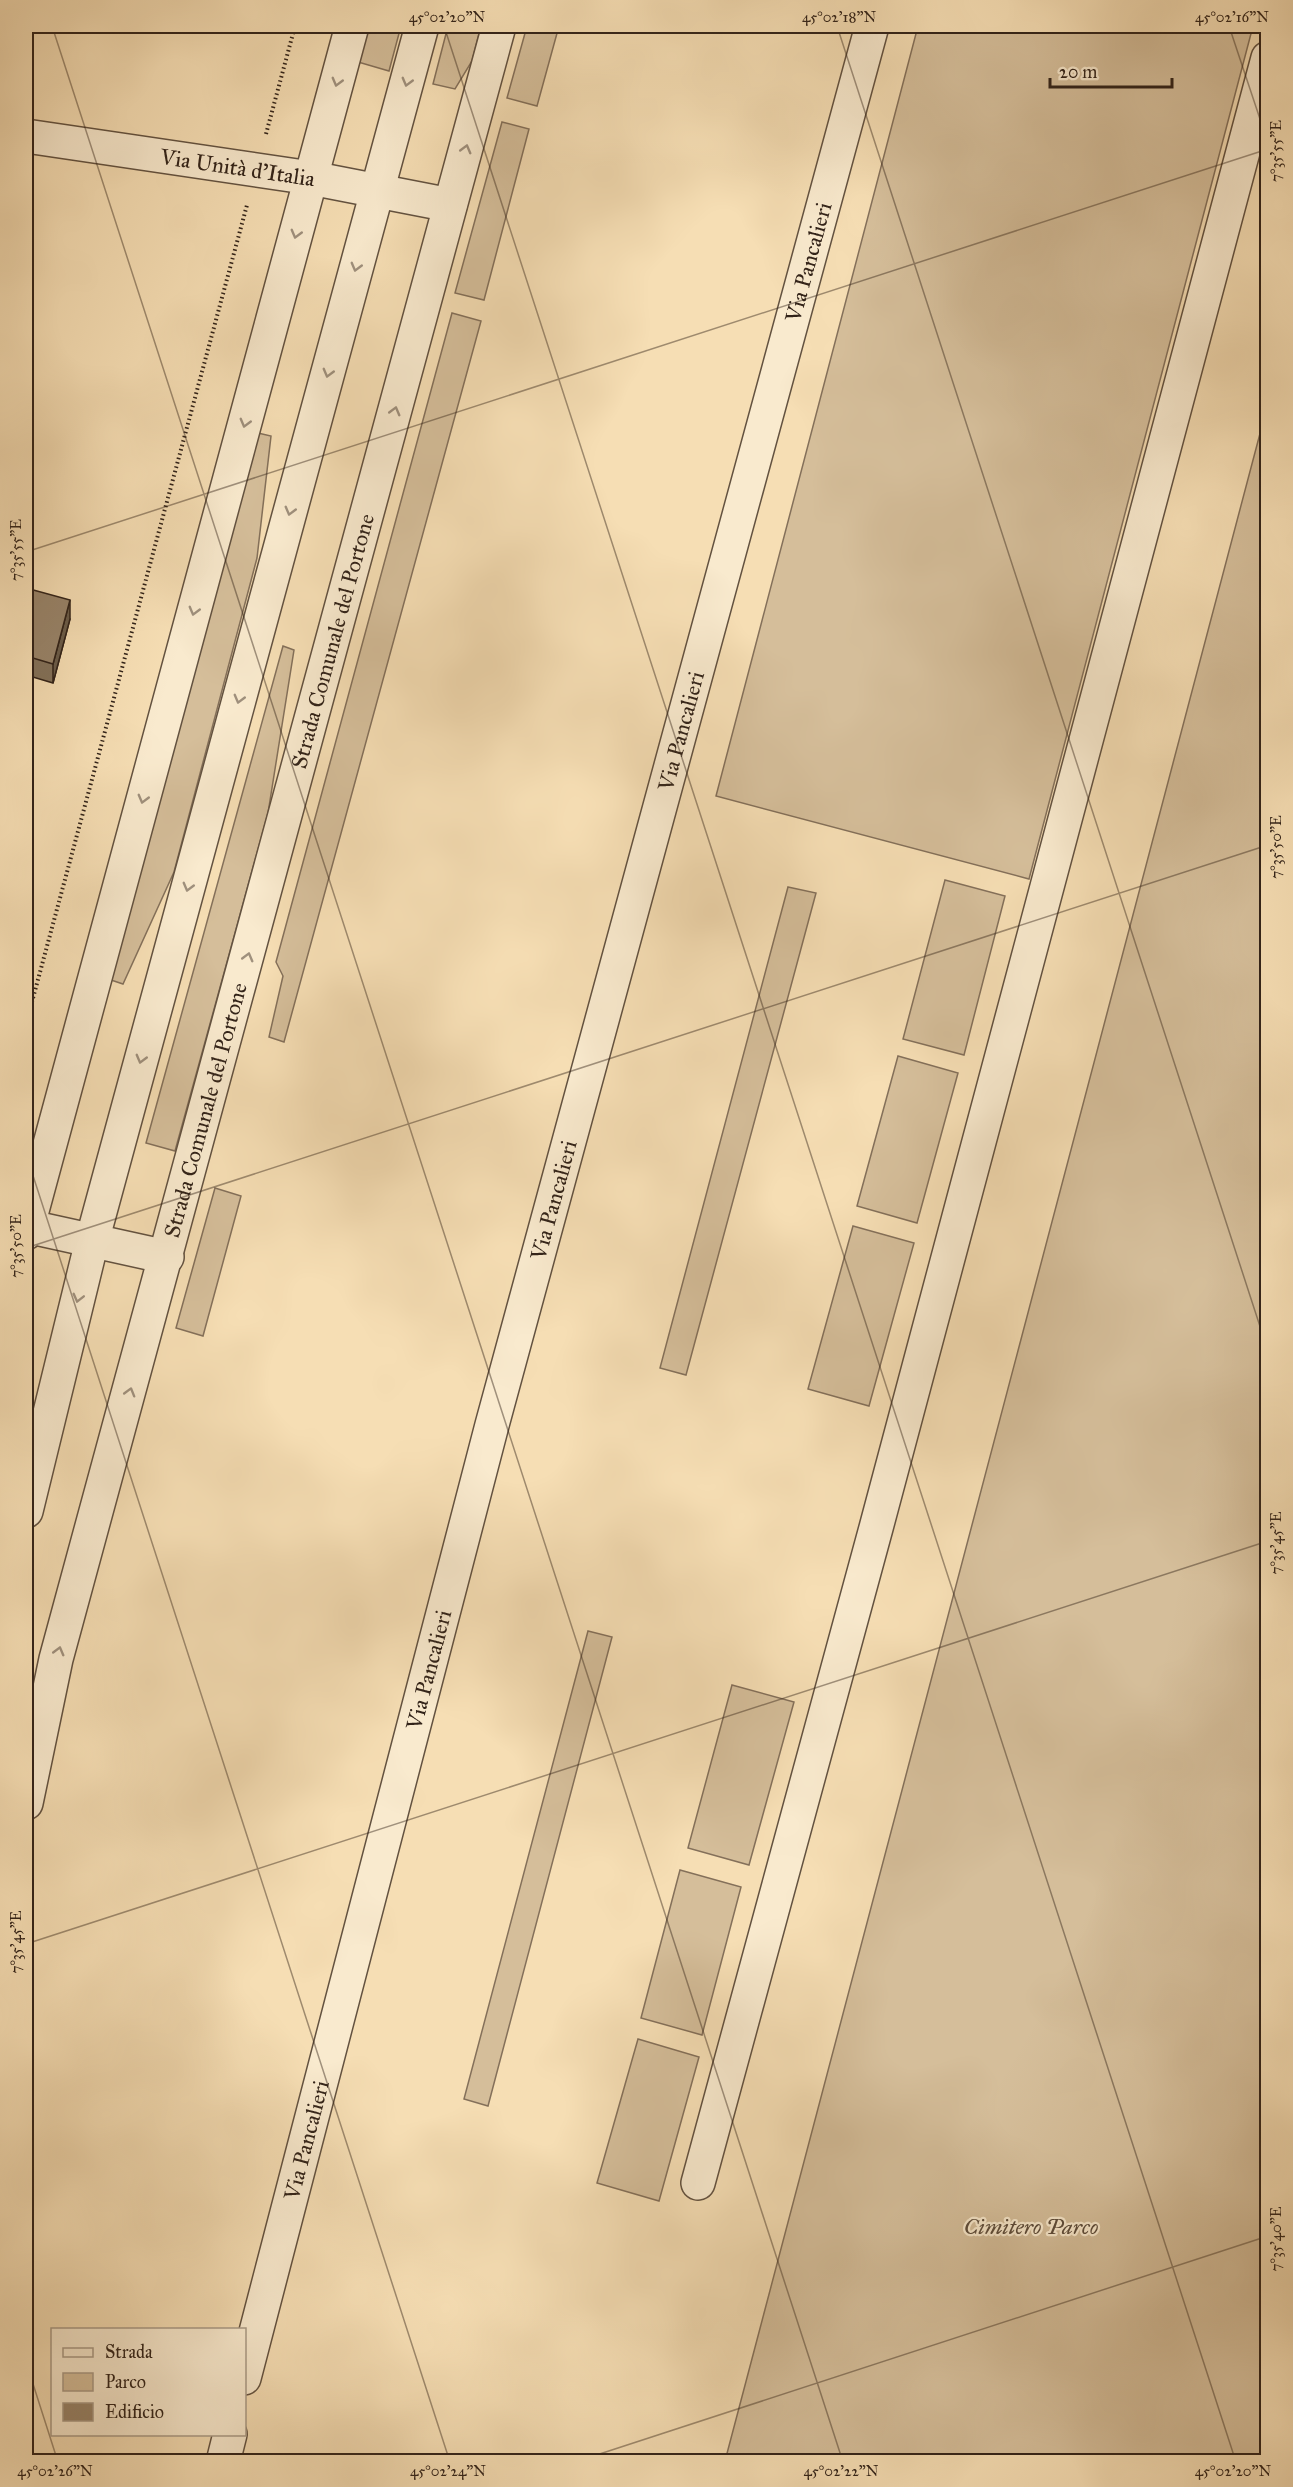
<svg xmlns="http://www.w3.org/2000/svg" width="1293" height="2487" font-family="'IM FELL Great Primer',serif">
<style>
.green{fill:#d5be9a;stroke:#84705a;stroke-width:1.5}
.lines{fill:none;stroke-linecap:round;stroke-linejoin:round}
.minor-casing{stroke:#635240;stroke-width:36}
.path{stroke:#322319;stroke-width:4;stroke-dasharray:1.5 3;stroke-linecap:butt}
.minor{stroke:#f9eace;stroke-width:33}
.wall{fill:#83725b;stroke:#322319;stroke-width:1.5}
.shaded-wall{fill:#6a5c4a;stroke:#322319;stroke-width:1.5}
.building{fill:#98846a;stroke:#322319;stroke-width:1.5}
.oneway{stroke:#9f907d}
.ticks{fill:none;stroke:#322319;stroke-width:1.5;stroke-opacity:0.45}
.labels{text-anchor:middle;stroke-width:4.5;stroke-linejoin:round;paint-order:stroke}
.street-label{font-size:22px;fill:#322319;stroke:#f9eace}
.park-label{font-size:22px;font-style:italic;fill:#5b4a39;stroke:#f9eace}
.neatline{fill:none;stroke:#322319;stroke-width:2}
.ticks-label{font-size:15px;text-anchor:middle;fill:#322319}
</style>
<rect width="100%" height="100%" fill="#f6deb4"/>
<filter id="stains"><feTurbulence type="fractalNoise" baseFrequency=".00333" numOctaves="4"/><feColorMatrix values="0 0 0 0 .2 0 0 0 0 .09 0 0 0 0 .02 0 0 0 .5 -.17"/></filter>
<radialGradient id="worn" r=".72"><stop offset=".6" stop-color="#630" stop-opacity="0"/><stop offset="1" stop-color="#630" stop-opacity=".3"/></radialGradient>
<g class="green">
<polygon points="368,26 401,26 389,71 358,62"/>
<polygon points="448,26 481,26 472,61 455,89 433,84"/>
<polygon points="527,26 559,26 537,106 507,98"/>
<polygon points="918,26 1253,26 1029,879 716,796"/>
<polygon points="502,122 529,129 484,300 455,293"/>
<polygon points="452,313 481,321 284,1042 269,1037 283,976 276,962"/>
<polygon points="1267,407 1267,2461 725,2461"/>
<polygon points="258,433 271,436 257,558 174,872 123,984 108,979"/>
<polygon points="283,646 294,650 268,813 175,1151 146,1143"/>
<polygon points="945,880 1005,896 964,1055 903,1039"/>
<polygon points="788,887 816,893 686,1375 660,1368"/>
<polygon points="898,1056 958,1073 917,1223 857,1206"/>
<polygon points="215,1188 241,1196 203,1336 176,1328"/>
<polygon points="853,1226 914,1243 869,1406 808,1389"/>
<polygon points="588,1631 612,1637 488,2106 464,2099"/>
<polygon points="732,1685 794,1702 749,1865 688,1848"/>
<polygon points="680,1870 741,1887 702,2035 641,2018"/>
<polygon points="638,2039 699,2057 659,2201 597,2183"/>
</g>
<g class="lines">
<g class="minor-casing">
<g id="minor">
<path id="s1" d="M26,136L311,178L450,205"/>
<polyline points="26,1226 167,1257"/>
<polyline points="26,1233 352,26"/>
<polyline points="26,1511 92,1241 422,26"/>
<path id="s2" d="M26,1803L56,1659L499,26"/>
<polyline points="698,2183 876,1528 1268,58"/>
<path id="s3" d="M244,2378L492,1425L872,26"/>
<polyline points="223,2462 230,2434"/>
</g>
</g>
<g class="path">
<polyline points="266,134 295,26"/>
<polyline points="26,1024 247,205"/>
</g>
<use href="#minor" class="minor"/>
</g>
<polygon class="wall" points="26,588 70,619 53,683 26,675"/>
<polygon class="shaded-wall" points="70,600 70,619 53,683 53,664"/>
<polygon class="building" points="26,588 70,600 53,664 26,656"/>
<defs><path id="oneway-chevron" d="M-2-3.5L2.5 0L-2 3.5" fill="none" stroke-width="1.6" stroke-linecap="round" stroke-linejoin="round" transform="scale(1.5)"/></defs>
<g class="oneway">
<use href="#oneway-chevron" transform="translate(337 82) rotate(105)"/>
<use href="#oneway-chevron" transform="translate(407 82) rotate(105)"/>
<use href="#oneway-chevron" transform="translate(466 149) rotate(-75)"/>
<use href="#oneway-chevron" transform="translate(296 234) rotate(105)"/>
<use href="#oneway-chevron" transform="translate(356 267) rotate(105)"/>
<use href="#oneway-chevron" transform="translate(328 373) rotate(105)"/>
<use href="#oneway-chevron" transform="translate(395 411) rotate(-75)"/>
<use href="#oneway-chevron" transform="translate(245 423) rotate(105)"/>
<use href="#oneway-chevron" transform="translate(290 511) rotate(105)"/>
<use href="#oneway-chevron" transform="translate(194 611) rotate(105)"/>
<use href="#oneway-chevron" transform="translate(239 699) rotate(105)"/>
<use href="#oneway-chevron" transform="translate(143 799) rotate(105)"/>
<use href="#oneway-chevron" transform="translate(188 887) rotate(105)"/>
<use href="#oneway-chevron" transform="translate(248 957) rotate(-75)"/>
<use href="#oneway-chevron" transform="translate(141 1059) rotate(105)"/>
<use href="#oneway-chevron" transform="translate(78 1298) rotate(104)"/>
<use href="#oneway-chevron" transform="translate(130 1392) rotate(-74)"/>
<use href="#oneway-chevron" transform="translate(59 1651) rotate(-75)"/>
</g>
<path class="ticks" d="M52,26L843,2462M444,26L1236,2462M837,26L1268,1351M1229,26L1268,143M26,552L1268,149M26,1154L450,2462M26,1248L1268,845M26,1944L1268,1541M26,2362L58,2462M575,2462L1268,2236"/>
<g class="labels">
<g class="street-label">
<text dy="8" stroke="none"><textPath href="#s1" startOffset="214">Via Unità d'Italia</textPath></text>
<text dy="8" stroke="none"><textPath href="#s3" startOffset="2190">Via Pancalieri</textPath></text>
<text dy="8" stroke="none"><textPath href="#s2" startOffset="1202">Strada Comunale del Portone</textPath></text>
<text dy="8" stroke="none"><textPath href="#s3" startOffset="1704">Via Pancalieri</textPath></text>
<text dy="8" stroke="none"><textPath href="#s2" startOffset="716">Strada Comunale del Portone</textPath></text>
<text dy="8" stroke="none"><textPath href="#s3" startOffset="1218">Via Pancalieri</textPath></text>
<text dy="8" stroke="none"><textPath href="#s3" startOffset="732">Via Pancalieri</textPath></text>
<text dy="8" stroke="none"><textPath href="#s3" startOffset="246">Via Pancalieri</textPath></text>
</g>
<g class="park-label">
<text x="1031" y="2234">Cimitero Parco</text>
</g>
</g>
<rect width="1293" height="2487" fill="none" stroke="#f6deb4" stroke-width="66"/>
<rect x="51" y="2328" width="195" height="108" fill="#f9eace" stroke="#a99a86" stroke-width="1.5"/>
<rect x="63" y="2348" width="30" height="9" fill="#f9eace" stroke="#a99a86" stroke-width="1.5"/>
<text x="105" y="2358" font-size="18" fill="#322319">Strada</text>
<rect x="63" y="2373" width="30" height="18" fill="#d5be9a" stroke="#a99a86" stroke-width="1.5"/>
<text x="105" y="2388" font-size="18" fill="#322319">Parco</text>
<rect x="63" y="2403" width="30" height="18" fill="#98846a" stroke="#a99a86" stroke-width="1.5"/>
<text x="105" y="2418" font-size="18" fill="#322319">Edificio</text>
<path d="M1050 78v9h122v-9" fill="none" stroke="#322319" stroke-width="3"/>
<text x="1059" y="78" font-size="18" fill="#322319" stroke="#f9eace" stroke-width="4.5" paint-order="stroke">20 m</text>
<rect x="33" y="33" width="1227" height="2421" class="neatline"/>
<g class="ticks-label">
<text x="447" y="22">45°02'20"N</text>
<text x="839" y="22">45°02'18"N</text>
<text x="1232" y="22">45°02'16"N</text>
<text transform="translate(1276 151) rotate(-90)" y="5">7°35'55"E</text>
<text transform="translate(16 550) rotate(-90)" y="5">7°35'55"E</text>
<text transform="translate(1276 847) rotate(-90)" y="5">7°35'50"E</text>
<text transform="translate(16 1246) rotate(-90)" y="5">7°35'50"E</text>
<text transform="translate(1276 1543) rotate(-90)" y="5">7°35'45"E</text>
<text transform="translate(16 1942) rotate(-90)" y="5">7°35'45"E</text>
<text transform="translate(1276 2239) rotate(-90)" y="5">7°35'40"E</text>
<text x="55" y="2476">45°02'26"N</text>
<text x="448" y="2476">45°02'24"N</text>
<text x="841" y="2476">45°02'22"N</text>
<text x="1233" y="2476">45°02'20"N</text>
</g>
<rect width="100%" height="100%" filter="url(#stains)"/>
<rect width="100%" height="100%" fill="url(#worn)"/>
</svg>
